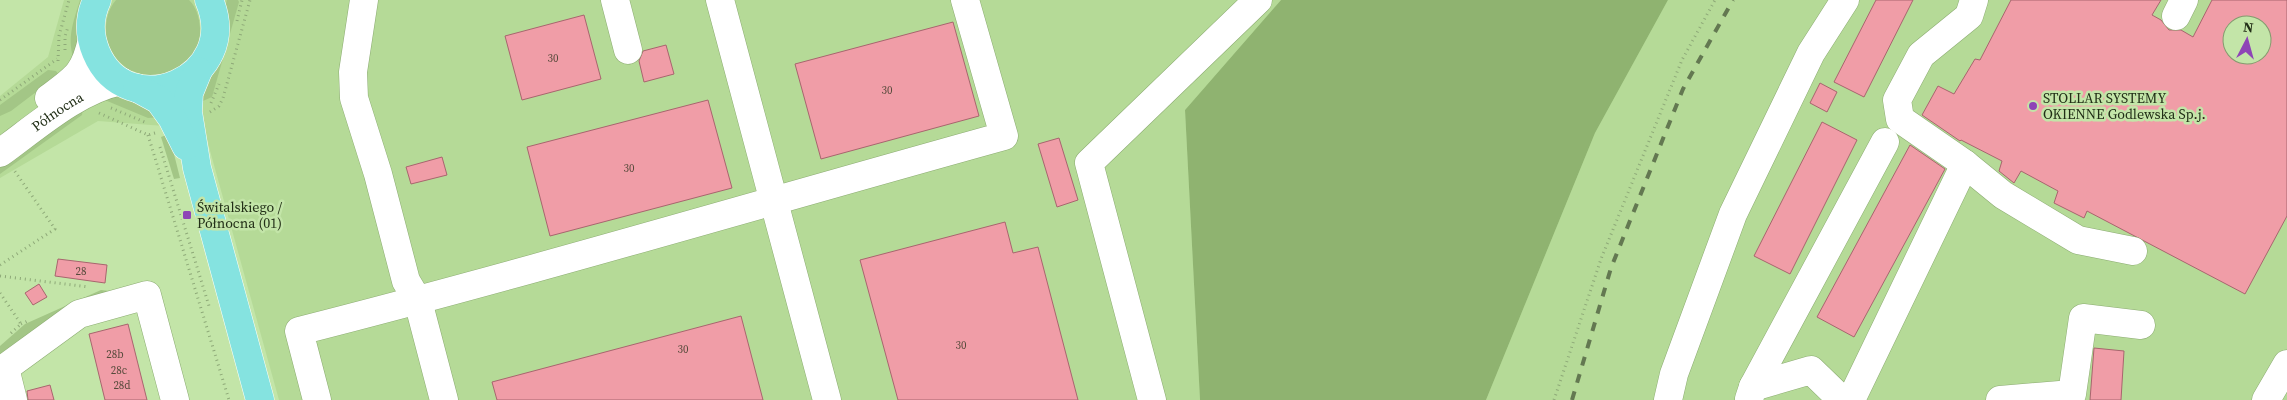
<svg xmlns="http://www.w3.org/2000/svg" width="2287" height="400" font-family="'Source Serif 4',serif">
<style>
.built{fill:#b5da97;fill-rule:evenodd}
.green{fill:#a3c686}
.forest{fill:#8fb370}
.building{fill:#f09da7;stroke:#a8656e;fill-rule:evenodd}
.lines{fill:none;stroke-linecap:round;stroke-linejoin:round}
.minor-casing{stroke:#8cac72;stroke-width:29}
.major-casing{stroke:#fff;stroke-width:29}
.path{stroke:#8ea978;stroke-width:3;stroke-dasharray:1 4;stroke-linecap:butt}
.minor{stroke:#fff;stroke-width:28}
.major{stroke:#85e3e0;stroke-width:28}
.rail{stroke:#637851;stroke-width:4;stroke-dasharray:9 9;stroke-linecap:butt}
.poi-dot{fill:#8e44b6;stroke:#c3e5a8;stroke-width:2}
.labels{text-anchor:middle;stroke-width:5;stroke-linejoin:round;paint-order:stroke}
.number-label{font-size:11px;fill:#564a3b}
.poi-label{font-size:14px;fill:#222f17;stroke:#c3e5a8;text-anchor:start}
.street-label{font-size:14px;fill:#222f17;stroke:#c3e5a8}
</style>
<rect width="100%" height="100%" fill="#c3e5a8"/>
<g class="built">
<polygon points="64,0 1281,0 1185,110 1200,400 279,400 204,129 98,121 0,178 0,96 48,57"/>
<path d="M1668,0H2287V400H1486L1595,133ZM2232,25H2262V55H2232Z"/>
</g>
<g class="green">
<path d="M80,0H90L75,63C66,39 73,23 80,0Z"/>
<path d="M116,0H189C197,8 199,18 200,28C203,83 122,94 107,40C104,26 107,10 116,0Z"/>
<polygon points="227,0 238,0 239,2 212,97 196,104"/>
<polygon points="48,70 56,71 62,79 36,92 11,111 0,116 0,105"/>
<polygon points="120,91 162,117 148,118 100,98"/>
<polygon points="83,108 82,115 0,174 0,164"/>
<polygon points="169,134 180,178 174,179 161,137"/>
<polygon points="101,290 136,294 0,368 0,346 25,324"/>
</g>
<polygon class="forest" points="1281,0 1668,0 1595,133 1486,400 1200,400 1185,110"/>
<g class="building">
<polygon points="1876,0 1913,0 1864,97 1834,82"/>
<path d="M2011,0H2161L2152,15L2161,20L2169,30H2181L2193,37L2212,0H2287V216L2245,294L2087,211L2084,218L2054,203L2058,191L2021,171L2014,183L1999,171L2002,161L1961,140L1960,141L1922,115L1938,86L1954,94L1975,59L1980,60ZM2232,25H2262V55H2232Z"/>
<polygon points="584,15 601,79 522,100 505,36"/>
<polygon points="953,22 979,116 821,159 795,64"/>
<polygon points="666,45 674,74 644,82 639,61 643,51"/>
<polygon points="1820,83 1837,92 1827,112 1810,103"/>
<polygon points="708,100 732,188 550,236 527,147"/>
<polygon points="1822,122 1857,140 1790,274 1754,256"/>
<polygon points="1059,138 1078,200 1057,207 1038,144"/>
<polygon points="1910,145 1945,169 1854,337 1817,317"/>
<polygon points="442,157 447,175 411,184 406,167"/>
<polygon points="1005,222 1013,253 1038,247 1078,400 898,400 860,260"/>
<polygon points="58,259 107,265 105,283 55,276"/>
<polygon points="39,284 47,297 33,305 25,293"/>
<polygon points="741,316 763,400 497,400 492,382"/>
<polygon points="128,324 147,400 105,400 89,334"/>
<polygon points="2094,348 2124,351 2121,400 2090,400"/>
<polygon points="50,385 54,400 28,400 27,391"/>
</g>
<g class="lines">
<g class="minor-casing">
<g id="minor">
<polyline points="364,0 353,72 354,98 378,174 406,281 418,301 444,400"/>
<polyline points="615,0 628,50"/>
<polyline points="720,0 827,400"/>
<polyline points="1974,0 1969,16 1921,55 1897,100 1900,119 1965,164 2003,195 2078,240 2133,251"/>
<polyline points="2176,16 2184,0"/>
<path d="M49,98C76,78 85,73 92,39"/>
<path id="s1" d="M0,153C36,127 77,90 121,81"/>
<polyline points="1753,387 1885,142"/>
<polyline points="1749,399 1753,387 1811,370 1842,400"/>
<polyline points="13,400 5,368 79,314 147,295 175,400"/>
<path d="M317,400L299,331C535,271 769,201 1004,136L965,0"/>
<polyline points="1152,400 1089,163 1258,0"/>
<polyline points="1668,400 1674,374 1733,214 1811,53 1845,0"/>
<polyline points="1851,400 1965,164"/>
<polyline points="2000,400 2072,394 2083,318 2141,325"/>
<polyline points="2266,400 2287,364"/>
</g>
</g>
<g class="major-casing">
<g id="major">
<path d="M97,0C89,17 89,35 96,52C127,127 243,79 209,0"/>
<polyline points="198,71 189,93 188,112 197,168 260,400"/>
<polyline points="137,88 159,100 172,118 186,146"/>
</g>
</g>
<g class="path">
<polyline points="237,21 242,0"/>
<polyline points="65,50 65,36 68,27"/>
<polyline points="58,61 59,36 69,0"/>
<polyline points="0,100 57,59"/>
<polyline points="211,103 219,84"/>
<polyline points="111,108 147,123"/>
<polyline points="210,112 219,106 223,98 250,0"/>
<polyline points="99,113 148,135 155,133"/>
<polyline points="148,135 229,400"/>
<polyline points="160,147 209,306"/>
<polyline points="0,265 55,229 14,170"/>
<polyline points="0,276 89,287"/>
<polyline points="0,293 21,324 10,334"/>
<polyline points="21,324 30,320"/>
<polyline points="1554,400 1601,259 1682,60 1715,0"/>
</g>
<use href="#minor" class="minor"/>
<use href="#major" class="major"/>
<polyline class="rail" points="1572,400 1611,268 1683,89 1733,0"/>
</g>
<g class="poi-dot">
<circle cx="2033" cy="106" r="5"/>
<rect x="182" y="210" width="10" height="10" rx="2.5"/>
</g>
<g class="labels">
<g class="number-label">
<text x="553" y="62">30</text>
<text x="887" y="94">30</text>
<text x="629" y="172">30</text>
<text x="81" y="275">28</text>
<text x="961" y="349">30</text>
<text x="683" y="353">30</text>
<text x="115" y="358">28b</text>
<text x="119" y="374">28c</text>
<text x="122" y="389">28d</text>
</g>
<g class="poi-label">
<text x="2043" y="103">STOLLAR SYSTEMY<tspan x="2043" dy="16">OKIENNE Godlewska Sp.j.</tspan></text>
<text x="197" y="212">Świtalskiego /<tspan x="197" dy="16">Północna (01)</tspan></text>
</g>
<g class="street-label">
<text dy="5" stroke="none"><textPath href="#s1" startOffset="71">Północna</textPath></text>
</g>
</g>
<g transform="translate(2247 40) rotate(6)"><circle r="24" fill="#c3e5a8" stroke="#839c6e"/>
<path d="M0-4L9 19L0 12L-9 19Z" fill="#8e44b6"/>
<text y="-8" font-size="14" font-weight="bold" text-anchor="middle" fill="#222f17">N</text>
</g>
</svg>
